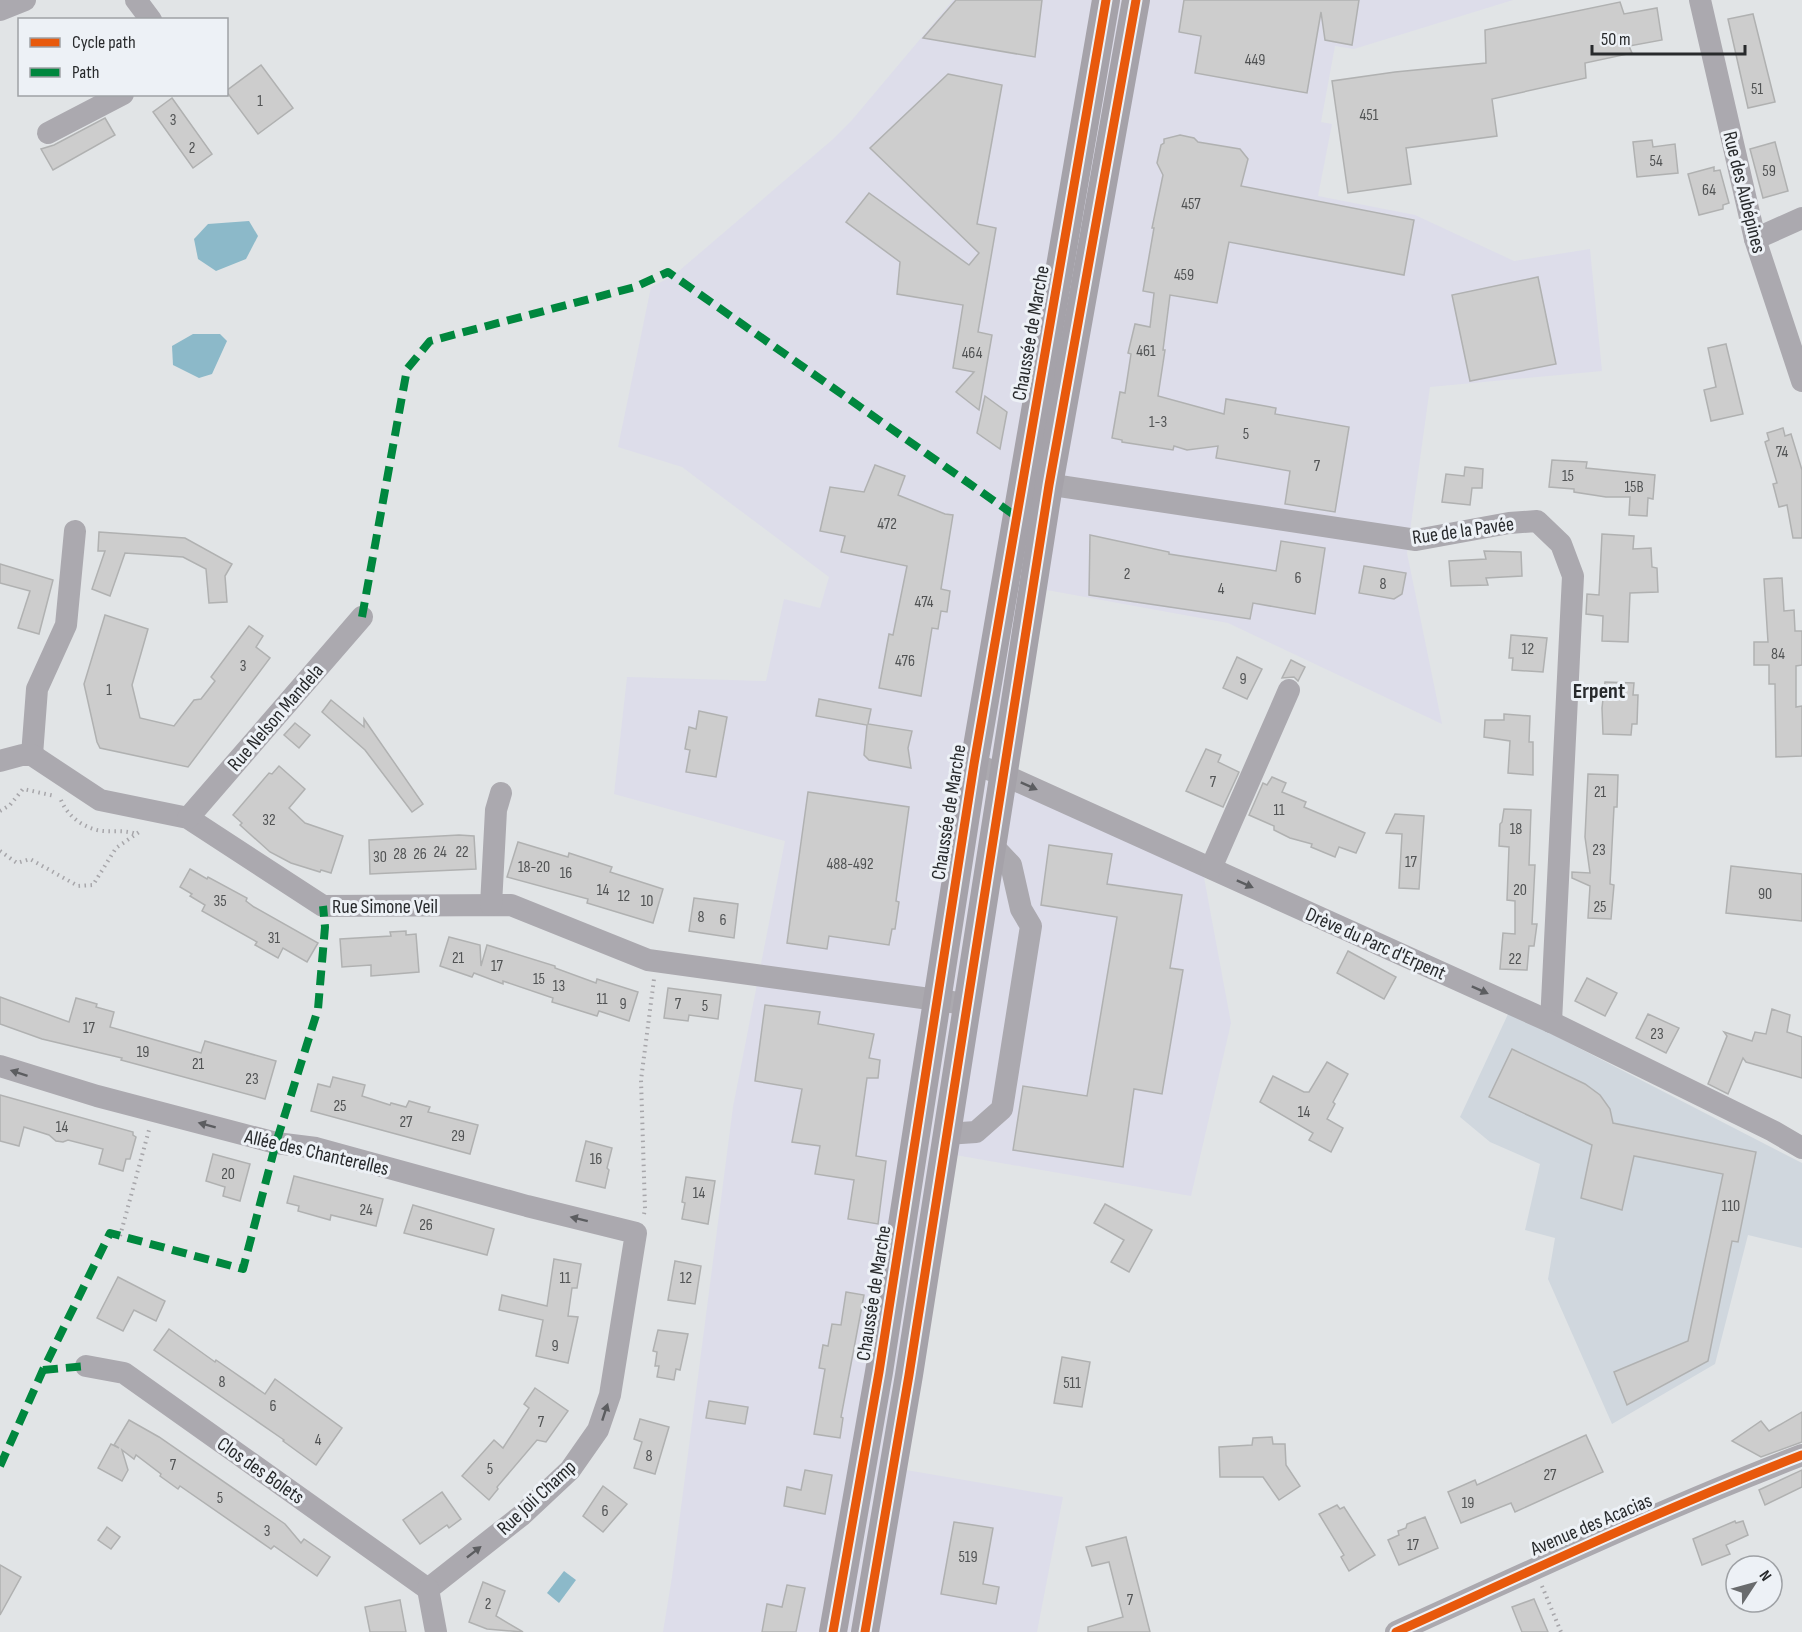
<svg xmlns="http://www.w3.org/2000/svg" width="1802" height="1632" font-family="'Sofia Sans Condensed',sans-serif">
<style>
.commercial{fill:#ddddea}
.built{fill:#d0d7de}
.water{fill:#8cb9c9}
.building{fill:#cdcdcd;stroke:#b0b1b1;stroke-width:1.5}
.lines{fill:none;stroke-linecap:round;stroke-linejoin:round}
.path{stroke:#a7a6aa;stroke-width:4;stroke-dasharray:1.5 4.5;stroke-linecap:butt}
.minor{stroke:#aba9af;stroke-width:22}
.major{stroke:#a5a2a9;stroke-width:28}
.quiet{stroke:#00873e;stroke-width:8;stroke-dasharray:15 8;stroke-linecap:butt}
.cycleway-casing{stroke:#edf1f6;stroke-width:13}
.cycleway{stroke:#e8590c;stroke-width:9}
.oneway{fill:#5c5d60}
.labels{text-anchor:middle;stroke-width:6;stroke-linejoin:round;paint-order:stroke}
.number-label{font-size:16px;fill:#515354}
.street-label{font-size:20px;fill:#282a2c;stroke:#edf1f6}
.quarter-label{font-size:22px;font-weight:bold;fill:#282a2c;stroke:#edf1f6}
</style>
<rect width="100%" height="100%" fill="#e1e4e6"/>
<polygon class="commercial" points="953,0 1513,0 1354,49 1335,46 1321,122 1332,124 1318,196 1415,215 1514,261 1590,249 1602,371 1430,387 1407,553 1442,724 1228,623 1041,589 1009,785 1203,872 1231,1023 1191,1196 944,1153 894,1468 1063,1497 1037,1632 663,1632 672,1577 733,1107 785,841 614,794 627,677 766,681 784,599 820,608 829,577 682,467 618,447 651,287 673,276 832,140 852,120"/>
<polygon class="built" points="1509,1012 1802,1163 1802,1248 1748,1235 1715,1364 1612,1424 1548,1279 1555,1238 1525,1230 1540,1164 1490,1142 1460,1117"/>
<g class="water">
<polygon points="249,221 258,236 246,259 216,271 198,259 194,239 208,224"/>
<polygon points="193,334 220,334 227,341 212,374 199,378 173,365 172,346"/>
<polygon points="564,1571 576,1580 559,1603 547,1593"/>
</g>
<g class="building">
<polygon points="956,0 1042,0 1035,57 923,38"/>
<polygon points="1184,0 1359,0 1352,45 1325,40 1321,12 1307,93 1195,73 1201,36 1179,32"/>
<polygon points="1620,2 1624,14 1657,8 1662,40 1629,46 1632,53 1585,63 1586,78 1492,99 1497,136 1406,148 1411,184 1348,193 1332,81 1395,72 1486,63 1485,30"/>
<polygon points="1753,14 1775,102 1748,108 1728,19"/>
<polygon points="261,65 293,108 258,134 226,91"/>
<polygon points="948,74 1002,85 977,224 996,228 978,332 992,335 979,410 956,392 974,372 953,368 963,305 897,294 900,262 846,222 869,193 969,265 979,253 870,148"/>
<polygon points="172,98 212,154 193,168 153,112"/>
<polygon points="105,118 115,135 53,170 41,149 54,145"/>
<polygon points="1180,135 1194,138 1198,142 1240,149 1248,159 1241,186 1414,220 1404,275 1229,242 1217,303 1170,295 1163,350 1165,350 1158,396 1224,414 1226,399 1276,408 1275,414 1349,427 1335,512 1285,504 1290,471 1216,458 1218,446 1187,450 1174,446 1173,450 1122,442 1122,440 1112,438 1120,392 1125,393 1131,354 1128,353 1135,324 1150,327 1154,293 1143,291 1154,228 1152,228 1163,175 1157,163 1161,145 1164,143 1164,139"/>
<polygon points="1652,140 1653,147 1675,144 1678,173 1637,177 1633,142"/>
<polygon points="1775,142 1788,191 1763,198 1750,149"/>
<polygon points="1714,167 1714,171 1720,170 1729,203 1723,205 1723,209 1699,215 1688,174"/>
<polygon points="1538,277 1556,364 1470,381 1452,295"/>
<polygon points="1726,344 1743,414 1711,421 1704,390 1716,387 1708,348"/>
<polygon points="985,396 1007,412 1000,449 977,433"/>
<polygon points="1783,428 1785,436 1791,434 1802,470 1802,538 1793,538 1787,505 1779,507 1773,484 1777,483 1765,442 1769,440 1767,433"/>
<polygon points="1552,460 1587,462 1586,468 1655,475 1653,499 1648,498 1647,516 1629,515 1630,497 1606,497 1574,492 1574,489 1549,487"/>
<polygon points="875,465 905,476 898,495 945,514 953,515 941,589 950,591 947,612 941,611 938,629 932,628 921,696 879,688 889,634 893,635 907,566 841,552 845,536 820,531 830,487 864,492"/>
<polygon points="1465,467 1483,469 1482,488 1472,488 1470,505 1442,502 1446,474 1464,476"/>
<polygon points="99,532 185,538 232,564 225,576 227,602 209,603 206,569 183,557 125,553 110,596 92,589 105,551 98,551"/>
<polygon points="1602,534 1634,536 1633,549 1651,548 1652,567 1657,568 1658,592 1630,593 1628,642 1602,641 1603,616 1586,614 1587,594 1599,595"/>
<polygon points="1090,535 1169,552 1169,554 1276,571 1281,541 1325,548 1315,614 1253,603 1250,619 1089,595"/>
<polygon points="1484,551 1521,552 1522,576 1486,578 1488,585 1451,586 1449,561 1486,559"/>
<polygon points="0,564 53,580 39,634 18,628 30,591 0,583"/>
<polygon points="1364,566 1406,573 1402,594 1394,599 1359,593"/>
<polygon points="1782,578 1784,611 1794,610 1795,631 1802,631 1802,665 1796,666 1796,707 1802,706 1802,756 1776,757 1775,684 1769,684 1769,665 1754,665 1754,642 1768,642 1764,579"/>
<polygon points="105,615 148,629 132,685 140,718 174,726 194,700 201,699 215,681 211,677 249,626 263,636 256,647 270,658 188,767 100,748 97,742 84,684"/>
<polygon points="1511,635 1547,638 1543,672 1512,670 1513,658 1509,658"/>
<polygon points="1237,657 1262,669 1247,699 1223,688"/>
<polygon points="1291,660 1305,667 1298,681 1294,677 1282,678"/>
<polygon points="1605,682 1634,683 1633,695 1638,695 1637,724 1632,724 1631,735 1603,734 1602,708"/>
<polygon points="819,699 871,709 868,724 912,731 908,748 911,768 869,760 864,755 867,725 816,716"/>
<polygon points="331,700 364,727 364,719 423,804 412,812 365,750 322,712"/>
<polygon points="699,711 727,717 716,777 686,772 690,750 685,749 689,727 696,729"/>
<polygon points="1504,714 1530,716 1529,742 1533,742 1533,775 1508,773 1510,741 1484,737 1485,720 1504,720"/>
<polygon points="295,723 310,735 299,748 284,735"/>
<polygon points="1206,749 1221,755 1218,762 1239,772 1223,807 1186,791"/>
<polygon points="279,766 305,789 289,808 305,823 343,836 331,873 321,870 320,872 291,863 270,852 240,825 242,823 233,815 269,773 272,774"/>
<polygon points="1588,774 1618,775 1617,807 1614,807 1610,884 1614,885 1611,919 1588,918 1590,886 1572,878 1572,872 1590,873 1585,837"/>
<polygon points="1272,777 1286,783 1282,792 1306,802 1304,807 1365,833 1356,853 1339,847 1335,857 1311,847 1312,844 1290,838 1274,830 1274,826 1249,815 1263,783 1267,785"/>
<polygon points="808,792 909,807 896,901 899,902 895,929 892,929 889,945 829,936 827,949 787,943"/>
<polygon points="1504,809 1531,810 1529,865 1535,865 1532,924 1537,924 1534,946 1529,946 1527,970 1500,969 1503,933 1515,934 1515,901 1507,900 1509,847 1499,846 1500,824 1502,822"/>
<polygon points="1395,814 1424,816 1419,889 1399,888 1402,834 1386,833"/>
<polygon points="459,835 474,836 476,869 370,874 369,840"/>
<polygon points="518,842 568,857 569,853 612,867 610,872 663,889 653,923 587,903 588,899 507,877"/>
<polygon points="1049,845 1112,854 1107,884 1182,895 1170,968 1183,970 1162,1094 1134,1089 1123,1167 1013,1150 1023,1086 1087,1096 1117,917 1041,905"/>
<polygon points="1731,866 1802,874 1802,921 1726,913"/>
<polygon points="190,869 207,879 208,877 247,898 246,901 254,907 318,943 307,962 283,948 278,958 255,945 257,942 202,911 205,905 190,896 192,894 180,887"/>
<polygon points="694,898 738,904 734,938 689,931"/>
<polygon points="406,931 406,935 416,934 419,972 371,976 371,965 342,967 340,939 391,936 390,932"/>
<polygon points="449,937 480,945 481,966 487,945 555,966 555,968 596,983 597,979 638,992 629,1021 599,1011 597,1016 552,1002 553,998 503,981 503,984 474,973 472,977 440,966"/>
<polygon points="1348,951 1396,977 1384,999 1337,973"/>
<polygon points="1587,978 1617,993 1605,1016 1575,1001"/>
<polygon points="668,988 721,995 718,1019 689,1015 688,1021 664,1018"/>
<polygon points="0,997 69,1022 76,998 97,1004 96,1007 114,1012 110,1027 201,1053 205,1041 276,1061 265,1099 121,1060 122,1058 42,1039 0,1024"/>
<polygon points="765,1005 820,1012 818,1024 874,1034 869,1058 880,1060 878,1078 867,1078 856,1156 886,1161 878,1224 848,1219 854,1180 815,1174 820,1146 792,1142 802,1089 755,1081"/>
<polygon points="1772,1009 1790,1015 1787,1032 1802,1037 1802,1078 1746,1062 1743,1058 1728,1094 1708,1084 1727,1036 1724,1032 1752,1041 1755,1032 1766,1034"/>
<polygon points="1648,1014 1679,1028 1666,1053 1636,1038"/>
<polygon points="1512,1049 1585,1084 1600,1095 1610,1109 1613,1123 1756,1152 1738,1242 1732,1241 1708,1361 1627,1405 1614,1372 1688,1341 1723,1174 1634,1156 1622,1210 1581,1198 1592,1145 1489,1097"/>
<polygon points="1327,1062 1348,1074 1333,1102 1335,1104 1327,1119 1343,1128 1331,1152 1309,1140 1313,1133 1260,1102 1273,1076 1304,1092 1309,1092"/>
<polygon points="333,1077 365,1085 362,1096 390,1105 391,1103 406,1107 409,1101 430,1107 428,1112 478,1125 470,1154 311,1111 318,1084 330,1087"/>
<polygon points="0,1095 133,1132 133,1135 136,1137 130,1159 126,1159 123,1171 99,1164 103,1149 68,1140 63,1142 56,1141 49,1135 24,1127 19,1146 0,1141"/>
<polygon points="586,1141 612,1148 607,1168 609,1170 605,1188 576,1181"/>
<polygon points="213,1154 250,1164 240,1201 223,1196 225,1187 206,1181"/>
<polygon points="294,1176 383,1199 376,1226 331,1215 330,1220 298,1211 299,1206 287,1203"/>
<polygon points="686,1177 715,1181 708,1224 682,1219 685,1203 682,1202"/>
<polygon points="1105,1204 1152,1230 1129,1272 1111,1262 1124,1240 1094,1223"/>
<polygon points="413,1205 494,1229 487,1255 404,1233"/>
<polygon points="554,1259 581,1264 577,1288 572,1288 568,1316 578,1317 568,1363 536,1356 543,1320 499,1310 502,1295 547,1306"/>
<polygon points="675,1261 701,1266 695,1304 668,1300"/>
<polygon points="118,1277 165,1301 156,1321 134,1310 123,1331 97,1318"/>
<polygon points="846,1292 864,1295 841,1417 843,1418 840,1438 814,1434 825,1369 819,1368 823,1345 828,1346 832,1324 841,1325"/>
<polygon points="169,1329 215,1362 216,1360 265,1394 275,1379 342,1428 316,1465 283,1441 284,1440 154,1350"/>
<polygon points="658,1330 688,1334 680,1370 676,1369 674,1380 657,1377 659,1366 655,1366 657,1352 653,1351"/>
<polygon points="1062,1357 1090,1362 1082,1407 1054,1403"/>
<polygon points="535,1388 568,1411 546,1442 537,1440 497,1487 498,1489 489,1500 462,1476 494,1440 503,1448 529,1408 524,1404"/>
<polygon points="709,1401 748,1407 745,1424 706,1418"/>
<polygon points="1802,1412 1802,1442 1761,1457 1732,1441 1761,1421 1769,1431"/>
<polygon points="640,1419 669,1427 655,1474 634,1468 642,1442 634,1439"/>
<polygon points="129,1420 159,1437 285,1524 301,1543 304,1539 330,1557 317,1576 274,1546 271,1549 180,1486 178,1489 160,1476 161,1474 136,1455 134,1459 122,1450 128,1470 122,1481 98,1468 111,1444 119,1448 114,1445"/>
<polygon points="1586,1435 1603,1472 1515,1512 1511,1503 1461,1523 1448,1492 1475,1480 1477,1485"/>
<polygon points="1272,1437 1273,1444 1285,1444 1286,1465 1300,1486 1279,1500 1263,1477 1220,1477 1219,1447 1252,1445 1253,1438"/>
<polygon points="805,1470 832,1475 825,1514 784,1506 787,1487 801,1490"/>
<polygon points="1802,1470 1802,1487 1765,1505 1759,1490"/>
<polygon points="603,1486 627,1504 603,1532 583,1516"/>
<polygon points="442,1492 461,1519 449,1528 447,1525 420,1544 403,1520"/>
<polygon points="1337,1505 1340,1509 1344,1507 1375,1555 1349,1571 1341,1557 1344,1555 1319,1514"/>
<polygon points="1425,1517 1438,1548 1399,1565 1388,1540 1399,1535 1398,1531 1406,1528 1407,1524"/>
<polygon points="1735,1521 1736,1523 1743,1521 1748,1535 1726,1545 1730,1554 1702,1565 1693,1539"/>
<polygon points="954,1522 993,1528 983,1584 999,1587 996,1604 941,1594"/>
<polygon points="107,1527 120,1537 111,1549 98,1540"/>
<polygon points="1126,1537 1150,1632 1088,1632 1088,1627 1123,1617 1109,1562 1092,1566 1086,1547"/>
<polygon points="0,1565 21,1577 0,1615"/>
<polygon points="483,1582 505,1591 496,1616 523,1632 487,1629 469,1622"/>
<polygon points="787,1585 805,1588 796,1632 762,1632 767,1604 782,1607"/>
<polygon points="1534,1599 1548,1632 1522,1632 1512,1607"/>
<polygon points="400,1600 406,1632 370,1632 365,1607"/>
</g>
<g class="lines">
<g class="path">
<path d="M61,800C67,815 81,826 97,830C110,833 123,829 136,834"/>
<polyline points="0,811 10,805 23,789 55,796"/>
<polyline points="0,851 17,863 30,859 78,886 93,885 116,848 142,830"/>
<polyline points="644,1214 645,1209 641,1080 654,979"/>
<polyline points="120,1236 149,1130"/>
<polyline points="1542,1586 1561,1632"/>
</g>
<g class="minor">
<polyline points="136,0 151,20"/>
<polyline points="1700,0 1755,239 1802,381"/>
<polyline points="0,10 25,0"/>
<polyline points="48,133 123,94"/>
<polyline points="1755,239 1802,218"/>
<polyline points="1033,482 1416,540 1509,523 1537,521 1561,544 1573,576 1551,1022"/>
<polyline points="32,755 37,689 66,625 75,531"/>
<polyline points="0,761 22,755 32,755 100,800 188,818 323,906 511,905 648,960 966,1004"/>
<polyline points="974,764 1004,775 1551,1022 1773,1131 1802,1148"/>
<polyline points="188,818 362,617"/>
<polyline points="1211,868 1289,690"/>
<polyline points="491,905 496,810 501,793"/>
<polyline points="0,1066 97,1096 276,1143 316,1148 527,1206 636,1233 610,1395 598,1430 570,1470 522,1515 428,1589"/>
<polyline points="946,1134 976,1132 1002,1109 1031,926 1021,909 1011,865 993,846"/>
<polyline points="86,1366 124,1373 428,1589"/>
<polyline points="428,1589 436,1632"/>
<path d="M1396,1632C1531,1571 1664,1508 1802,1455"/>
</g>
<g class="major">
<polyline points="833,1632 879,1372 974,764 1106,0"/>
<polyline points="865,1632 909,1375 1049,485 1136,0"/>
</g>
<g class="quiet">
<polyline points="362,617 407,369 430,341 635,287 668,272 1017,517"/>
<polyline points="43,1370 86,1366"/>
<polyline points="0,1466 43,1370 110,1233 243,1269 276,1143 318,1009 325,927 323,906"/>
</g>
<g class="cycleway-casing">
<g id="cycleway">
<polyline points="833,1632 879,1372 974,764 1106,0"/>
<polyline points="865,1632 909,1375 1049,485 1136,0"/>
<path d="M1396,1632C1531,1571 1664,1508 1802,1455"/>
</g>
</g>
<use href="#cycleway" class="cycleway"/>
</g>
<defs><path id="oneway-solid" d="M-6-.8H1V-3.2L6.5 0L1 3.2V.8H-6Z" transform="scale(1.5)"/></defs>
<g class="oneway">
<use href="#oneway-solid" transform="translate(1029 786) rotate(24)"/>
<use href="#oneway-solid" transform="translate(1245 884) rotate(24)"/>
<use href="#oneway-solid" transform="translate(1480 990) rotate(24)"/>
<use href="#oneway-solid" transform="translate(19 1073) rotate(-162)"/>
<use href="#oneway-solid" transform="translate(207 1125) rotate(-165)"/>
<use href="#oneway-solid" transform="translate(579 1219) rotate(-166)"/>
<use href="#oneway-solid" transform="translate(605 1412) rotate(-72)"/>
<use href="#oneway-solid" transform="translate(474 1552) rotate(-38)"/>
</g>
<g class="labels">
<g class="number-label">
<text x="1255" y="65">449</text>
<text x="1757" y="94">51</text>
<text x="260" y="106">1</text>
<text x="1369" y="120">451</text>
<text x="173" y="125">3</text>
<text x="192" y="153">2</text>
<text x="1656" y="166">54</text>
<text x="1769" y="176">59</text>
<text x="1709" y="195">64</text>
<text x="1191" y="209">457</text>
<text x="1184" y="280">459</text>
<text x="1146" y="356">461</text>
<text x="972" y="358">464</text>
<text x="1158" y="427">1-3</text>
<text x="1246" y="439">5</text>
<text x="1782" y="457">74</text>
<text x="1317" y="471">7</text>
<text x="1568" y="481">15</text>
<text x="1634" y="492">15B</text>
<text x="887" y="529">472</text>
<text x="1127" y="579">2</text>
<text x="1298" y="583">6</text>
<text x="1383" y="589">8</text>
<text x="1221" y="594">4</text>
<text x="924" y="607">474</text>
<text x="1528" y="654">12</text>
<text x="1778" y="659">84</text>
<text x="905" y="666">476</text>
<text x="243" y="671">3</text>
<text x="1243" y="684">9</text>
<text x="109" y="695">1</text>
<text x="1213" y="787">7</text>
<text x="1600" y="797">21</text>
<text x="1279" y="815">11</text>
<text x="269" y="825">32</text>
<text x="1516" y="834">18</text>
<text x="1599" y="855">23</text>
<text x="440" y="857">24</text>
<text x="462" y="857">22</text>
<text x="400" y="859">28</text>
<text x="420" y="859">26</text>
<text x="380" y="862">30</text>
<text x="1411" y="867">17</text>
<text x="850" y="869">488-492</text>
<text x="534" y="872">18-20</text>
<text x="566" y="878">16</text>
<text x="603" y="895">14</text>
<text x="1520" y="895">20</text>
<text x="1765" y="899">90</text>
<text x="624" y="901">12</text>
<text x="220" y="906">35</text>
<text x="647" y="906">10</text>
<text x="1600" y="912">25</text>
<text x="701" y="922">8</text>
<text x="723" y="925">6</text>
<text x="274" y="943">31</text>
<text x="458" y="963">21</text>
<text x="1515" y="964">22</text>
<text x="497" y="971">17</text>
<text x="539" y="984">15</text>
<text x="559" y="991">13</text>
<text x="602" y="1004">11</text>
<text x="623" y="1009">9</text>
<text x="678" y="1009">7</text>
<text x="705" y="1011">5</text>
<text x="89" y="1033">17</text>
<text x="1657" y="1039">23</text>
<text x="143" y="1057">19</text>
<text x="198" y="1069">21</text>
<text x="252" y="1084">23</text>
<text x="340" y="1111">25</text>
<text x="1304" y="1117">14</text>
<text x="406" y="1127">27</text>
<text x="62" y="1132">14</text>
<text x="458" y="1141">29</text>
<text x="596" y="1164">16</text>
<text x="228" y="1179">20</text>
<text x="699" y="1198">14</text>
<text x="1731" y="1211">110</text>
<text x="366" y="1215">24</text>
<text x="426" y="1230">26</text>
<text x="565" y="1283">11</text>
<text x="686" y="1283">12</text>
<text x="555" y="1351">9</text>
<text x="222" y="1387">8</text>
<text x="1072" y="1388">511</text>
<text x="273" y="1411">6</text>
<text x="541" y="1427">7</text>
<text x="318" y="1445">4</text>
<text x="649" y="1461">8</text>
<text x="173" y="1470">7</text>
<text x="490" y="1474">5</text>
<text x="1550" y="1480">27</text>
<text x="220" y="1503">5</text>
<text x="1468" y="1508">19</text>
<text x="605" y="1516">6</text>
<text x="267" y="1536">3</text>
<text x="1413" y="1550">17</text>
<text x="968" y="1562">519</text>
<text x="1130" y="1605">7</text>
<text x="488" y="1609">2</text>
</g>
<g class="street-label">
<text transform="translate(1745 192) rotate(76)" y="7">Rue des Aubépines</text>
<text transform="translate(1030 333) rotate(-80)" y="7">Chaussée de Marche</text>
<text transform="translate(1463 530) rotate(-8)" y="7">Rue de la Pavée</text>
<text transform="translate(275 717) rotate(-49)" y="7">Rue Nelson Mandela</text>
<text transform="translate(948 812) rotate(-81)" y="7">Chaussée de Marche</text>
<text x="385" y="913">Rue Simone Veil</text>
<text transform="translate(1376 943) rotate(24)" y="7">Drève du Parc d'Erpent</text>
<text transform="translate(317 1152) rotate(13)" y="7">Allée des Chanterelles</text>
<text transform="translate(873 1293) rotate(-81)" y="7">Chaussée de Marche</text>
<text transform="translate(261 1470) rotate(35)" y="7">Clos des Bolets</text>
<text transform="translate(536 1497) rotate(-43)" y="7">Rue Joli Champ</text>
<text transform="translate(1591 1524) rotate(-23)" y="7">Avenue des Acacias</text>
</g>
<g class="quarter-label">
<text x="1599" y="698">Erpent</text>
</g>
</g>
<rect x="18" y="18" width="210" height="78" fill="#edf1f6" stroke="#9ea1a5" stroke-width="1.5"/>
<rect x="30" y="38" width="30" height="9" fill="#e8590c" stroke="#9ea1a5" stroke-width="1.5"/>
<text x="72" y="48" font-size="18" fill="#282a2c">Cycle path</text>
<rect x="30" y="68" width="30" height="9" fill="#00873e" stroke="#9ea1a5" stroke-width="1.5"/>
<text x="72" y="78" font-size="18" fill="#282a2c">Path</text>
<g transform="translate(1754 1584) rotate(54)"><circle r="28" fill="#edf1f6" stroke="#9ea1a5" stroke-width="1.5"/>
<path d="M0-4.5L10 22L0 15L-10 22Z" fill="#696b6d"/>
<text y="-9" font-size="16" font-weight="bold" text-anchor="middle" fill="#282a2c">N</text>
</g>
<path d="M1592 45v9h153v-9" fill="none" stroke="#282a2c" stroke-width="3"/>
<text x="1601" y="45" font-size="18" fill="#282a2c" stroke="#edf1f6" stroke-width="4.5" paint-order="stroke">50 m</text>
</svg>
